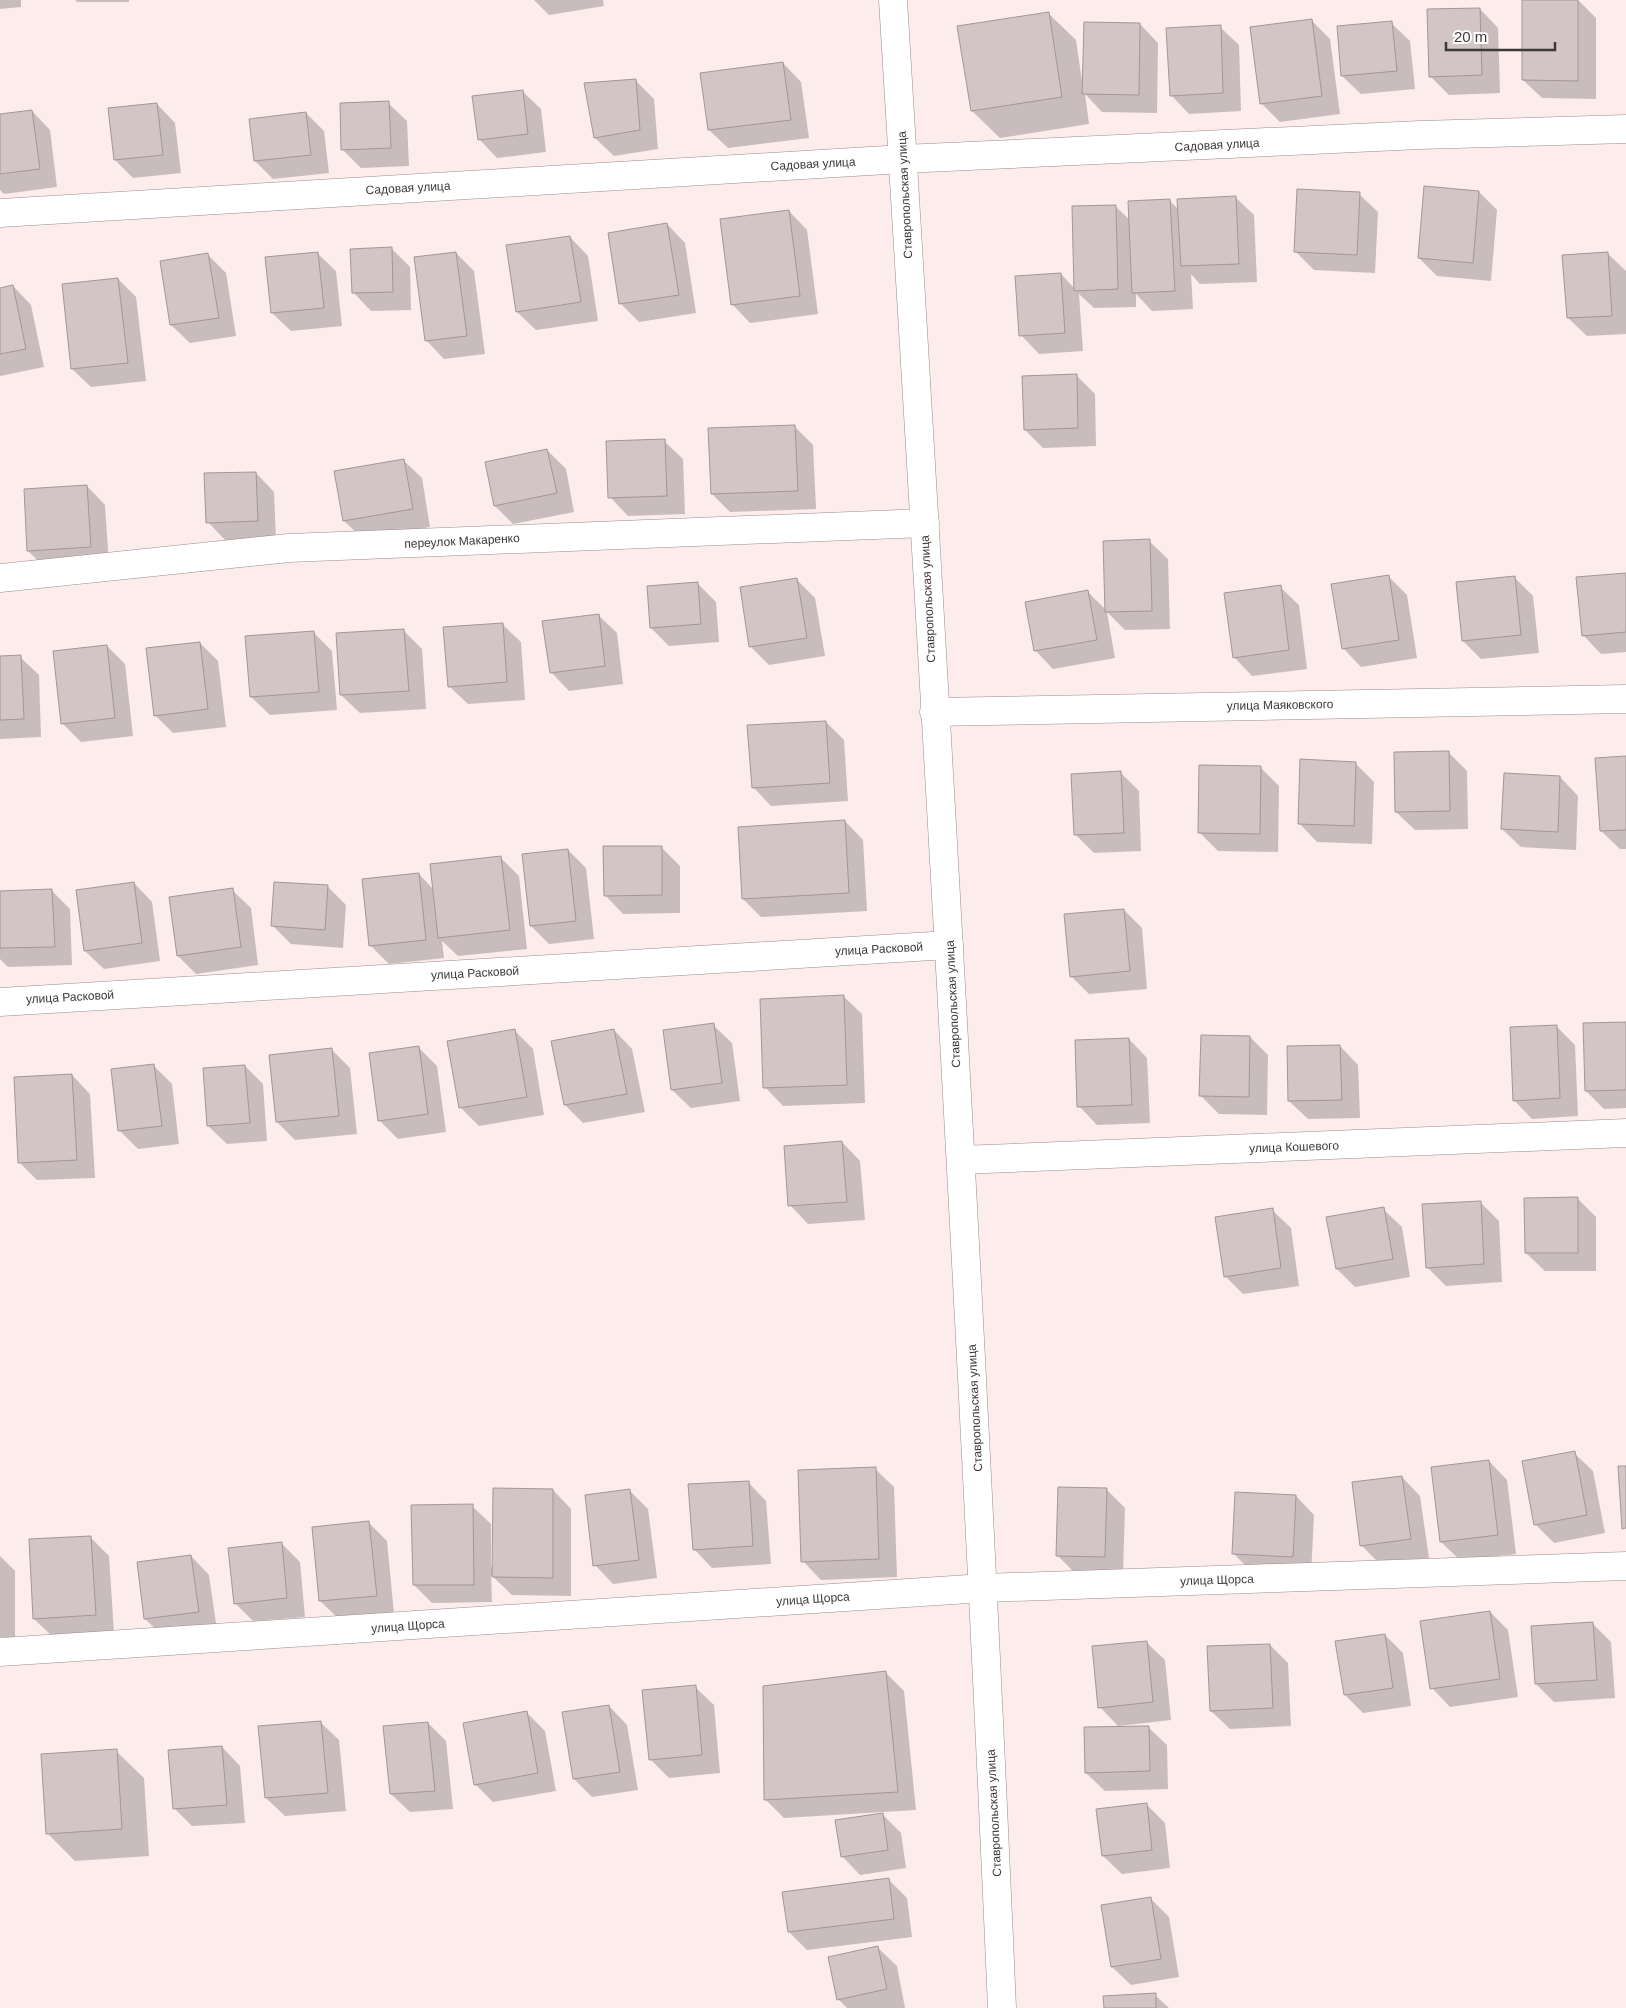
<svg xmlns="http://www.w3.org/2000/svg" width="1626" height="2008" font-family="Arial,sans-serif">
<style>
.shadow{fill:#0003}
.building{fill:#d3c5c5;stroke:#a49696}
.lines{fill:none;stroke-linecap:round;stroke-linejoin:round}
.minor-casing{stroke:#9a8c8c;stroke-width:29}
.tertiary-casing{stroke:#9a8c8c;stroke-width:29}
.primary-casing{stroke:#9a8c8c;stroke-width:29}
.minor{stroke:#fff;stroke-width:28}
.tertiary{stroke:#fff;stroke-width:28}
.primary{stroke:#fff;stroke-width:28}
.labels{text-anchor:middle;stroke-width:4;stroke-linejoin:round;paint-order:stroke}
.street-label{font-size:12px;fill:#3e3838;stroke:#fefefe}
</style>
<rect width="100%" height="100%" fill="#fcecec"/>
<g class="shadow">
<polygon points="0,0 21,0 21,7 0,9"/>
<polygon points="75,0 129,0 129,2 77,2"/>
<polygon points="534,0 603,0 604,6 549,15"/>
<polygon points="1523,0 1578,0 1596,18 1596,99 1542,98 1523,80"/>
<polygon points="1480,9 1498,28 1500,93 1449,95 1430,76"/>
<polygon points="1048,13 1076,40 1082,81 1140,24 1158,43 1157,113 1102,112 1085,94 1089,124 1000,138 972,111"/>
<polygon points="1311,20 1330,39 1340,114 1280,122 1261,103"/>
<polygon points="1391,23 1410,41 1415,89 1361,94 1342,76 1338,27"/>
<polygon points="1220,27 1239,45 1241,111 1189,114 1171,95"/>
<polygon points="783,63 801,82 809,138 728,148 709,130"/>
<polygon points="635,80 654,99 658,149 614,156 595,138 586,84"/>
<polygon points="522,91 541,109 546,152 497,158 479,139"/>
<polygon points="388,103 407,121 409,166 361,168 343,150"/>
<polygon points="157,104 175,123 181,173 133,178 115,160"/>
<polygon points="32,111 50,130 57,187 4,194 0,190 0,115"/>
<polygon points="306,113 324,131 329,173 273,179 255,161"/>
<polygon points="1479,192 1497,210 1491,281 1437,276 1419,258"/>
<polygon points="1359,194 1378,212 1375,273 1314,270 1296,252"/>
<polygon points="1235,197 1254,215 1257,282 1200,284 1191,274 1193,309 1152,311 1136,294 1136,307 1094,308 1079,294 1083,351 1039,354 1021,335 1061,274 1075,289 1115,206 1130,220 1170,201 1179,210"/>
<polygon points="789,211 807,230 818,314 750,323 732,304"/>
<polygon points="667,224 685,243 696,313 639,322 620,303"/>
<polygon points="570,237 588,256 598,321 536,330 517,312"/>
<polygon points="392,249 410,267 411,310 371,311 353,292"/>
<polygon points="317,253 336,271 342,326 291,331 272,313"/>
<polygon points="456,253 474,271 485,354 444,359 426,340"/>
<polygon points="1607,253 1626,271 1626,334 1587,336 1568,318"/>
<polygon points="208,255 226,273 236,336 190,343 171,325"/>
<polygon points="118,279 136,297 146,381 91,387 72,369"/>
<polygon points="13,286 31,305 44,367 0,376 0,289"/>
<polygon points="1077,376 1095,394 1096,446 1043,448 1025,430"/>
<polygon points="795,427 813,445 816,509 730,512 712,494"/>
<polygon points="664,441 683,459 685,514 628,516 610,497"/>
<polygon points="547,450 566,469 574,512 513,524 495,506"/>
<polygon points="403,460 422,478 430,527 363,539 344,521 336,472"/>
<polygon points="256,473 274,492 276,539 226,541 208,522"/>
<polygon points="87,486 105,505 109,565 47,569 28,551"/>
<polygon points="1149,541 1168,559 1170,629 1125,630 1107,612 1115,658 1053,669 1035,650 1088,592 1106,610"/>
<polygon points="1626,574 1626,652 1601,654 1583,635"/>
<polygon points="1388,576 1407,595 1417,658 1361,667 1343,648"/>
<polygon points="1514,577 1533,596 1539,653 1481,659 1463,641"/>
<polygon points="797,580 815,598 825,656 769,665 751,647"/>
<polygon points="698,584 716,602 719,642 669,646 651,628"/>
<polygon points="1280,587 1299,605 1307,669 1252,676 1234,657"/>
<polygon points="598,615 617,633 623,684 569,691 551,672"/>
<polygon points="502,624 521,642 525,700 468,704 449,686"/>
<polygon points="404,631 422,649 426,709 360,713 341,695 338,635"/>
<polygon points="313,632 332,651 337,710 270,715 251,697"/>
<polygon points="200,643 218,661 226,727 173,733 155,715"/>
<polygon points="107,646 125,664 133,736 81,742 62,723"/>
<polygon points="20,657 39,675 41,737 0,739 0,658"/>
<polygon points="826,722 844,740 848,801 771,806 753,787"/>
<polygon points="1448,752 1467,771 1468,829 1415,830 1396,812"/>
<polygon points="1626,757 1626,849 1620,849 1601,831"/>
<polygon points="1355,763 1374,782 1372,844 1317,842 1299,823"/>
<polygon points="1260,767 1279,786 1278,852 1218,851 1200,833"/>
<polygon points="1121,773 1139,791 1141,851 1094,853 1075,834"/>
<polygon points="1560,777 1578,796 1576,850 1521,847 1502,829"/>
<polygon points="845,821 863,840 867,911 761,917 743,899"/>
<polygon points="661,847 680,866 680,913 623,914 605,895"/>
<polygon points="568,850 586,868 594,939 549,944 531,926 523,855"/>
<polygon points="500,857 519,876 527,949 458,956 442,941 444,958 389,964 371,946 419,874 434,890"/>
<polygon points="134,883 152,902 160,961 104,969 85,951"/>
<polygon points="327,886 346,905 343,948 291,944 273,926"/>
<polygon points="232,890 251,908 258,965 196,974 178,956"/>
<polygon points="52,891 70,909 72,965 8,967 0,959 0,892"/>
<polygon points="1124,910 1142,928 1147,989 1089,994 1071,976"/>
<polygon points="843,996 862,1014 865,1103 783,1106 765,1087"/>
<polygon points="1626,1023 1626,1108 1604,1109 1586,1091"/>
<polygon points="713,1025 732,1043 740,1101 691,1108 672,1090"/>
<polygon points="1557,1027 1575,1045 1578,1116 1532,1119 1514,1100"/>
<polygon points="514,1030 533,1049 544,1115 479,1126 461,1108 449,1042"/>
<polygon points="614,1030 632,1049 645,1112 583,1123 565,1105 553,1042"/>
<polygon points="1250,1037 1268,1055 1267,1115 1219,1114 1201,1096"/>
<polygon points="1129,1039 1147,1058 1150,1123 1097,1125 1079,1106"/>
<polygon points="1340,1046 1358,1065 1360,1118 1308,1119 1289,1101"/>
<polygon points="418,1047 437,1066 446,1132 398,1139 379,1120"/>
<polygon points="332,1050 350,1068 357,1134 295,1140 277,1122"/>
<polygon points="154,1066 172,1084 179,1144 138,1149 119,1130"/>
<polygon points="245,1066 263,1084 267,1141 227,1144 208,1126"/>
<polygon points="72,1075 90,1094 95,1178 37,1180 19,1162"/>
<polygon points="842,1142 860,1161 865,1220 808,1224 790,1205"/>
<polygon points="1578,1199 1596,1217 1596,1271 1545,1271 1526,1253"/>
<polygon points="1480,1202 1499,1221 1502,1282 1446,1286 1427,1267"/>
<polygon points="1383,1209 1402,1227 1410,1277 1355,1287 1337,1269"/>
<polygon points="1272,1210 1291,1228 1299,1286 1243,1294 1225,1276"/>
<polygon points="1574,1453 1593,1471 1605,1533 1554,1543 1535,1524"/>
<polygon points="1489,1461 1507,1480 1516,1554 1460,1560 1441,1542"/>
<polygon points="875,1469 894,1487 897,1577 821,1580 803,1561"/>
<polygon points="1402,1477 1420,1496 1429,1558 1380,1564 1362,1546"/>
<polygon points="748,1482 766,1501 771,1564 712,1568 694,1549"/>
<polygon points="553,1490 571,1509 571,1596 512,1595 491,1575 492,1602 432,1603 414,1585 472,1506 491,1524 491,1567 494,1567"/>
<polygon points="1107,1490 1125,1508 1123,1575 1076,1574 1058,1556"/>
<polygon points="630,1491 648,1509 657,1578 613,1584 595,1565"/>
<polygon points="1296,1496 1314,1515 1311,1575 1252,1572 1234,1554"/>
<polygon points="369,1523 387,1541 394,1614 339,1619 320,1601"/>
<polygon points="90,1537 109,1556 114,1633 53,1637 34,1619"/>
<polygon points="282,1544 300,1562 305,1617 253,1621 235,1603"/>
<polygon points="0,1556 15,1571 15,1637 0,1637"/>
<polygon points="191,1556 209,1575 217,1630 164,1637 145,1619"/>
<polygon points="1490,1612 1508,1630 1518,1697 1450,1707 1432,1688"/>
<polygon points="1592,1623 1611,1642 1615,1698 1554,1702 1536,1684"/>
<polygon points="1385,1635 1403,1653 1411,1706 1363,1713 1345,1695"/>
<polygon points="1146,1642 1165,1660 1171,1720 1118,1726 1100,1707"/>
<polygon points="1270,1645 1288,1663 1291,1726 1230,1729 1211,1711"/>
<polygon points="885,1672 904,1691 916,1810 784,1818 765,1799"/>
<polygon points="695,1687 714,1705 720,1773 669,1778 650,1759"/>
<polygon points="609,1706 627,1725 638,1790 592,1797 574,1779 564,1714"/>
<polygon points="527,1713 545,1731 556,1791 493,1802 475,1784"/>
<polygon points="320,1722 339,1740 346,1811 285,1816 266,1798"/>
<polygon points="428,1723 446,1741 453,1809 410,1812 391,1794 385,1727"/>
<polygon points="1148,1727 1167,1745 1168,1789 1105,1791 1086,1773"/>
<polygon points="222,1747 240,1766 245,1823 192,1826 174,1808"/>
<polygon points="116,1751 144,1778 149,1856 75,1861 47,1833"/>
<polygon points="1146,1804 1165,1823 1170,1868 1122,1874 1103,1856"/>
<polygon points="882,1814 901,1833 906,1868 860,1875 842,1856"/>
<polygon points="889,1880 907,1898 912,1937 807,1950 789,1932"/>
<polygon points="1150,1898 1169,1917 1179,1977 1131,1985 1112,1967"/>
<polygon points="878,1948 897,1966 905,2008 847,2008 838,1999"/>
<polygon points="1155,1995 1169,2008 1105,2008"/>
</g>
<g class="building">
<polygon points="1522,0 1578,0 1578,81 1522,80"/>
<polygon points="1480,8 1482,75 1429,77 1427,9"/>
<polygon points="1049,12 1062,97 971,111 957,26"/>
<polygon points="1312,19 1322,96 1260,104 1250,27"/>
<polygon points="1392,21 1397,71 1341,76 1337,26"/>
<polygon points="1084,22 1140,23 1139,95 1082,94"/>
<polygon points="1221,25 1223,93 1170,96 1166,28"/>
<polygon points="783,62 791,120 708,130 700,73"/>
<polygon points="636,79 640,130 594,138 584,83"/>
<polygon points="523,90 528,134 478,140 472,96"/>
<polygon points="389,101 391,148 341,150 340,103"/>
<polygon points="157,103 163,155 114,160 108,108"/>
<polygon points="32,110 40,169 0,174 0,114"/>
<polygon points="306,112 311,155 254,161 249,119"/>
<polygon points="1424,186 1479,191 1473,263 1418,258"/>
<polygon points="1297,189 1360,192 1357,255 1294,252"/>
<polygon points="1236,196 1239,264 1181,266 1177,199"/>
<polygon points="1170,199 1175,291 1132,293 1128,201"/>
<polygon points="1116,205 1118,289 1074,291 1072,206"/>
<polygon points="789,210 800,296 731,305 720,219"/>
<polygon points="667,223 679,295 619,304 608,233"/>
<polygon points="570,236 581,302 516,312 506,245"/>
<polygon points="392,247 393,292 352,293 350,249"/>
<polygon points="318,252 324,308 271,313 265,257"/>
<polygon points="456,252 467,336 425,341 414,257"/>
<polygon points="1608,252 1612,316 1567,318 1562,255"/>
<polygon points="208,253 219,318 170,325 160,261"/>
<polygon points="1061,273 1065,333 1019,336 1015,276"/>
<polygon points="118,278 128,363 71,369 62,284"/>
<polygon points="13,285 26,349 0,354 0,288"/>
<polygon points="1077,374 1078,428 1024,430 1022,376"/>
<polygon points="795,425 798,491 711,494 708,428"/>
<polygon points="665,439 667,496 608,498 606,441"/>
<polygon points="547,449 557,493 494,506 485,462"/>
<polygon points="404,459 413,509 343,521 334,471"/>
<polygon points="256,472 258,521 206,523 204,473"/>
<polygon points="87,485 91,547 27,551 24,489"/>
<polygon points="1150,539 1152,611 1105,612 1103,541"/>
<polygon points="1626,573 1626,632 1582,636 1576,577"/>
<polygon points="1389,575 1399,640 1342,649 1331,584"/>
<polygon points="1515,576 1521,635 1462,641 1456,582"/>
<polygon points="797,578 807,638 749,647 740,587"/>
<polygon points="698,582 701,624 650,628 647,586"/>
<polygon points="1281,585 1289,650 1233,658 1224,593"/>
<polygon points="1088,590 1097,640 1034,651 1025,602"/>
<polygon points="599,614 605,666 550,673 542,621"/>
<polygon points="503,623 507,682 448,687 443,627"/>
<polygon points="404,629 409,691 340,695 336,633"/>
<polygon points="314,631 319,692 250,697 245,636"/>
<polygon points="200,642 208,709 154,716 146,648"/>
<polygon points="107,645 115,718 61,724 53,651"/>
<polygon points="21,655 24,719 0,720 0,656"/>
<polygon points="826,721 830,783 752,788 747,725"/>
<polygon points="1449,751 1450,811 1395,812 1394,752"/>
<polygon points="1626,756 1626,830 1600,831 1595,758"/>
<polygon points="1300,759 1356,762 1354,826 1298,824"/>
<polygon points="1199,765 1261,766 1260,834 1198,833"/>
<polygon points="1121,771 1124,833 1074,835 1071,774"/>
<polygon points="1504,773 1560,776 1558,832 1501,829"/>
<polygon points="845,820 849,893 742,899 738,827"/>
<polygon points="603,846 662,846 662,895 604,896"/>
<polygon points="568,849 576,921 530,926 522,854"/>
<polygon points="501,856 510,930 438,938 430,864"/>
<polygon points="419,873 426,940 369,946 362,879"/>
<polygon points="134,882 142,943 84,951 76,890"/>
<polygon points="274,882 328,885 325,930 271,926"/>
<polygon points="233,888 241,947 177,956 169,897"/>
<polygon points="52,889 55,947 0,948 0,891"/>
<polygon points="1124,909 1130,971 1070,977 1064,914"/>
<polygon points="844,995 847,1085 763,1088 760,999"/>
<polygon points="1626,1022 1626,1090 1585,1091 1583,1023"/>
<polygon points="714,1023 722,1083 671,1090 663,1030"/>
<polygon points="1557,1025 1560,1098 1513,1101 1510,1027"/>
<polygon points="515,1029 527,1097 459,1108 447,1041"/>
<polygon points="614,1029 627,1094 564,1105 551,1041"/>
<polygon points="1201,1035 1250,1036 1249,1097 1199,1096"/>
<polygon points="1129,1038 1132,1105 1077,1107 1075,1040"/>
<polygon points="1340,1045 1342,1100 1288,1101 1287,1046"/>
<polygon points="419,1046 428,1114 378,1121 369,1053"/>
<polygon points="332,1048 339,1116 276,1122 269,1055"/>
<polygon points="154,1064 162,1126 118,1131 111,1069"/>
<polygon points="245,1065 250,1123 207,1126 203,1068"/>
<polygon points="72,1074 77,1160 18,1163 14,1077"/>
<polygon points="842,1141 847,1202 788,1206 784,1146"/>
<polygon points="1578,1197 1578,1253 1525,1253 1524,1198"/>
<polygon points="1481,1201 1484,1264 1426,1268 1422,1204"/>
<polygon points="1384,1207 1393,1259 1336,1269 1326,1217"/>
<polygon points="1273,1208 1281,1268 1224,1277 1215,1217"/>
<polygon points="1575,1451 1587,1515 1534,1525 1522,1461"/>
<polygon points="1489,1460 1498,1535 1440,1542 1431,1467"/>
<polygon points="1618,1466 1626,1466 1626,1528 1622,1529"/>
<polygon points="876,1467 879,1559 801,1562 798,1470"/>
<polygon points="1402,1476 1411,1539 1360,1546 1352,1482"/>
<polygon points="749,1481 753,1546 693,1550 688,1484"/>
<polygon points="1058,1487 1107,1488 1105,1557 1056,1556"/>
<polygon points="493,1488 553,1489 553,1578 492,1577"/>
<polygon points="630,1489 639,1560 593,1566 585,1495"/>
<polygon points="1235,1492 1296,1495 1293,1557 1232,1554"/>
<polygon points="473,1504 474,1585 413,1585 411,1505"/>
<polygon points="369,1521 377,1596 319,1601 312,1527"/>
<polygon points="91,1536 96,1615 33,1619 29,1539"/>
<polygon points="282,1542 287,1598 234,1604 228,1548"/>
<polygon points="191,1555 199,1612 144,1619 137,1562"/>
<polygon points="1490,1611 1500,1679 1430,1689 1420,1621"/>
<polygon points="1593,1622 1597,1680 1535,1684 1531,1626"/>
<polygon points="1385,1634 1393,1688 1344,1695 1335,1641"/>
<polygon points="1147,1641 1153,1702 1098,1708 1092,1646"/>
<polygon points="1270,1644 1273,1708 1210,1711 1207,1646"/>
<polygon points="886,1671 898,1792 764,1800 763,1686"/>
<polygon points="696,1685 702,1755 649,1760 642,1690"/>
<polygon points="609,1705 620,1772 573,1779 562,1712"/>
<polygon points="527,1711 538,1773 474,1785 463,1723"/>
<polygon points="321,1721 328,1793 265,1798 258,1726"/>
<polygon points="428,1722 435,1791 390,1794 383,1726"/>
<polygon points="1149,1726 1150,1771 1085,1773 1084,1727"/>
<polygon points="222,1746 227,1805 173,1809 168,1750"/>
<polygon points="117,1749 122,1829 46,1834 41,1754"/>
<polygon points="1147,1803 1152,1850 1102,1856 1096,1809"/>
<polygon points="883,1813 888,1850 841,1857 835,1820"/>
<polygon points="889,1878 894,1919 788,1932 782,1892"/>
<polygon points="1151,1897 1161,1959 1111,1967 1101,1905"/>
<polygon points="878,1946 887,1989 837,2000 828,1957"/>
<polygon points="1156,1993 1156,2008 1104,2008 1103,1996"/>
</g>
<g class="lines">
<g class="minor-casing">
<g id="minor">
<polyline points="0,213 903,159"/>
<polyline points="0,578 289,548 925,523"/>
<polyline points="934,712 1626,699"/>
<polyline points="0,1002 949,945"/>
<polyline points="961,1160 1626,1133"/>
<polyline points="0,1652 984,1588 1626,1566"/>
</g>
</g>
<g class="tertiary-casing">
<polyline id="tertiary" points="903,159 1420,135 1626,129"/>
</g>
<g class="primary-casing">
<path id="primary" d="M893,0C934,669 973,1338 1002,2008"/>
</g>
<use href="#minor" class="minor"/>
<use href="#tertiary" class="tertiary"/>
<use href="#primary" class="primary"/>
</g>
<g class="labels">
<g class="street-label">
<text transform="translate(1217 145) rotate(-3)" y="4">Садовая улица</text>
<text transform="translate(813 164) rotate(-3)" y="4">Садовая улица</text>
<text transform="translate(408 188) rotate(-3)" y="4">Садовая улица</text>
<text transform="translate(905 195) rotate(-93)" y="4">Ставропольская улица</text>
<text transform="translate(462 541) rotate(-3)" y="4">переулок Макаренко</text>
<text transform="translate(928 599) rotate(-93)" y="4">Ставропольская улица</text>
<text transform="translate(1280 705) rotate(-1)" y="4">улица Маяковского</text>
<text transform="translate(879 949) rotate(-3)" y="4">улица Расковой</text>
<text transform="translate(475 973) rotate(-3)" y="4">улица Расковой</text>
<text transform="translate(70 997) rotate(-3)" y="4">улица Расковой</text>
<text transform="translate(953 1004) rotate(-93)" y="4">Ставропольская улица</text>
<text transform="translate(1294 1147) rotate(-2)" y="4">улица Кошевого</text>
<text transform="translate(975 1408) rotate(-93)" y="4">Ставропольская улица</text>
<text transform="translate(1217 1580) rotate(-2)" y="4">улица Щорса</text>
<text transform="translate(813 1599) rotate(-4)" y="4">улица Щорса</text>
<text transform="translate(408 1626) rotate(-4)" y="4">улица Щорса</text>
<text transform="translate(994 1813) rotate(-93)" y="4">Ставропольская улица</text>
</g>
</g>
<path d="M1446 42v8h109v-8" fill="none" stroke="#3e3838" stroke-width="2.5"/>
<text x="1454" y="42" font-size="15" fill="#3e3838" stroke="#fefefe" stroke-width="4" paint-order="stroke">20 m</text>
</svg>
